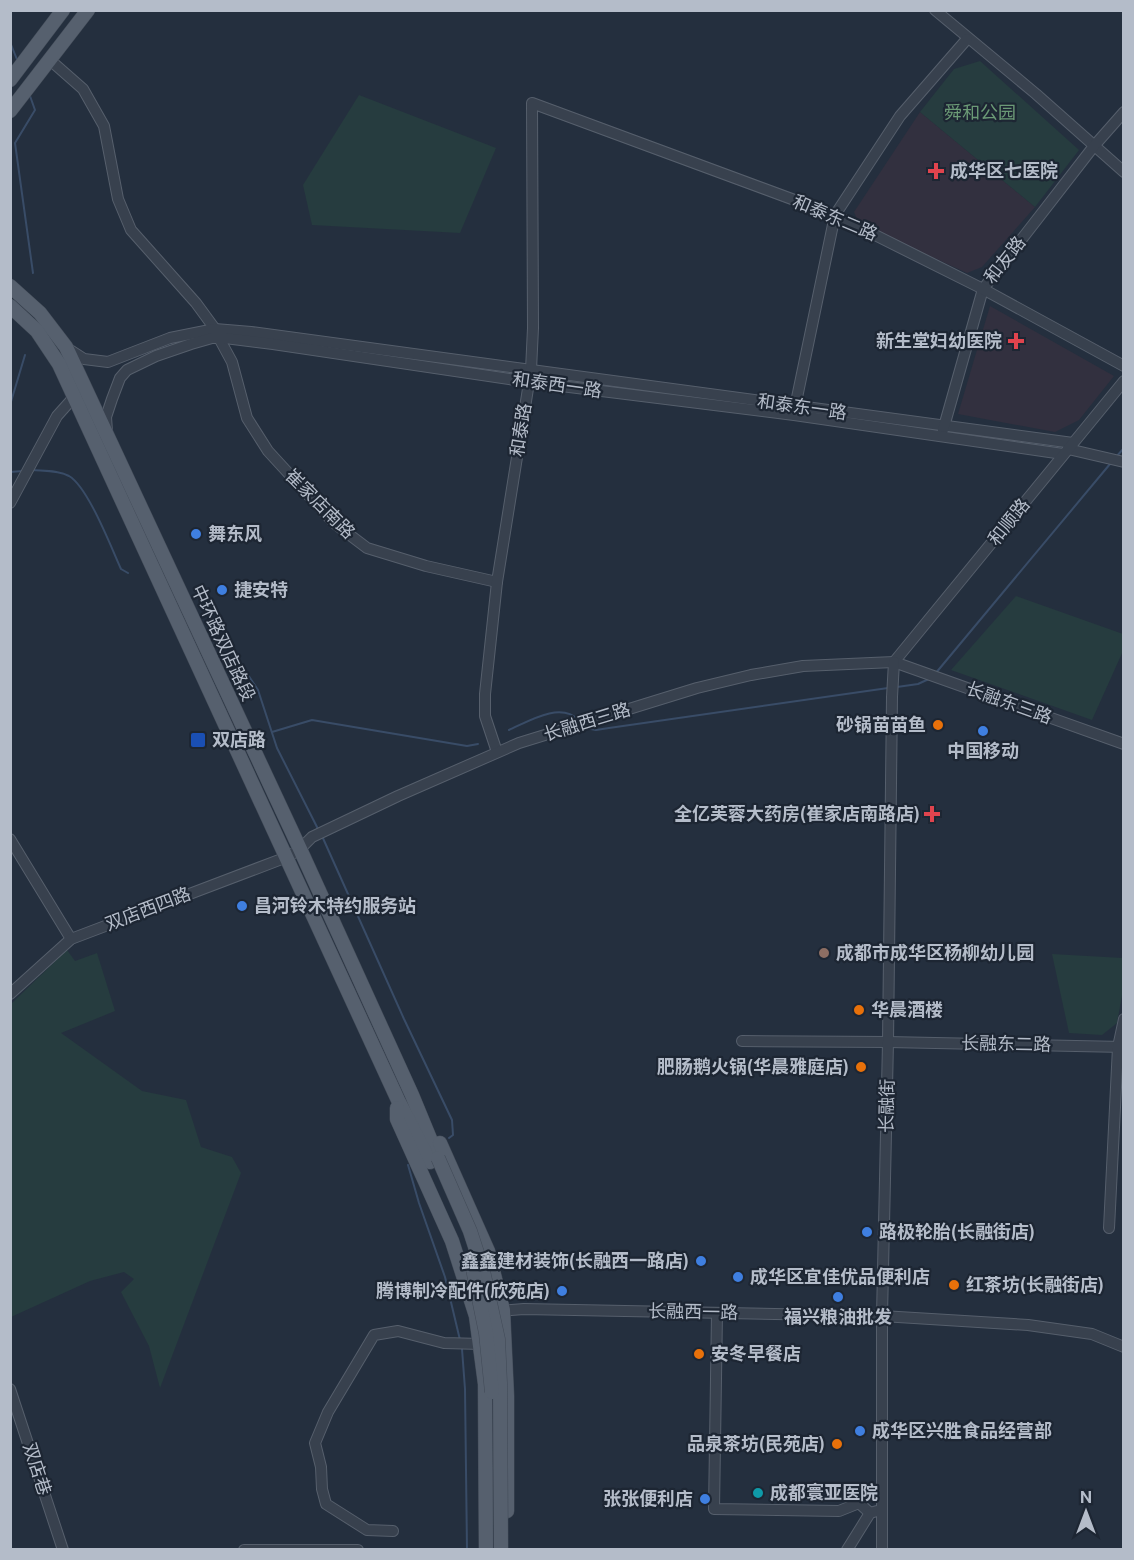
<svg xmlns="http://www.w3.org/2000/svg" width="1134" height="1560" font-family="'Public Sans','Noto Sans SC',sans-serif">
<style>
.medical{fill:#32303f}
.green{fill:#263c3f}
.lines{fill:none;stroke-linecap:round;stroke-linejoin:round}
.stream{stroke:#394c67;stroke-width:2}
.minor-casing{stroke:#565f6c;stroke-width:12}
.major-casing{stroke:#414a57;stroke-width:15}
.minor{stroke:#38414e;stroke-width:10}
.major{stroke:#56606e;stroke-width:14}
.major-bridge-casing{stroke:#414a57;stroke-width:15;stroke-linecap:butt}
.major-bridge{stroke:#56606e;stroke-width:14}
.health-dot{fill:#e0444e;stroke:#1d2633;stroke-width:2}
.shop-dot{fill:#3f7fe0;stroke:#1d2633;stroke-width:2}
.food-dot{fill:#e8710a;stroke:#1d2633;stroke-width:2}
.transit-dot{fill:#1a4fb4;stroke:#1d2633;stroke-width:2}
.education-dot{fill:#8d6e63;stroke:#1d2633;stroke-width:2}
.culture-dot{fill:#0f9aa8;stroke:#1d2633;stroke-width:2}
.labels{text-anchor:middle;stroke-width:4.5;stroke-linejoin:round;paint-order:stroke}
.park-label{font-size:18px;fill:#6b9a76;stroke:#1d2633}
.poi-label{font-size:18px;font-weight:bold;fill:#b4bcc9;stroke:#1d2633;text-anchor:start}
.street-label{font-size:18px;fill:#b4bcc9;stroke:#1d2633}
</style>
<rect width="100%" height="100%" fill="#242f3e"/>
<g class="medical">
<polygon points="920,112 1035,207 982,267 967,273 859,224 854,212"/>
<polygon points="990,306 1114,376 1079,420 1055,432 958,414"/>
</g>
<g class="green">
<polygon points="980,61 1079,150 1035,207 920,112 954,69"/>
<polygon points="359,95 496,148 460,233 312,225 303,185"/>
<polygon points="1016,596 1123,634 1123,651 1092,720 951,670"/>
<polygon points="67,950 75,961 97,953 115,1011 61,1033 142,1091 186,1100 201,1147 232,1157 241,1173 160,1388 149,1346 121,1292 134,1279 124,1272 90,1281 11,1317 11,1004"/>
<polygon points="1052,954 1123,958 1123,990 1117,1023 1102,1035 1069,1033"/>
</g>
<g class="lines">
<g class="stream">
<polyline points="10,42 18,62"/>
<polyline points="30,96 35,110 15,143 33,273"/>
<polyline points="10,405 25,355"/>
<polyline points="1116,457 1124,448"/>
<path d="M32,470C44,471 58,470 69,476C88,487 111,547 121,569L128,573"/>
<polyline points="10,472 23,471"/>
<polyline points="237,658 258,690 277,748 319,831"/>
<polyline points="935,674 1110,464"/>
<polyline points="897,687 918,684 931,678"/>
<polyline points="586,728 596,730 609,728 888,688"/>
<path d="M509,730C527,722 561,701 578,720"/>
<polyline points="272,732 312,720 467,746 478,744"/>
<polyline points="322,836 404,1019 452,1120 453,1135 449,1138"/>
<polyline points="408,1165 419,1203 445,1277 460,1340"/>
<polyline points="462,1349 465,1389 467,1550"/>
</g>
<g class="minor-casing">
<g id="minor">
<polyline points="935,10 1036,94 1124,172"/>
<polyline points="50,60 83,89 104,126 118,199 131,230 196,303 215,329"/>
<polyline points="219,338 232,362 247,418 268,451 334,523 367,548 426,566 497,582"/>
<polyline points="67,348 84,359 108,362 170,338 215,329 251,332 1073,443"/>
<polyline points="794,412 835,215 900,116 967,39"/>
<polyline points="943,430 983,289 1094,146 1124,112"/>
<polyline points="107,431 106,417 112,399 120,378 127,370 156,356 191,344 212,338 225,338 273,344 529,382 794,415 1063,454"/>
<polyline points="1068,449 1124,462"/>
<polyline points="10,503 57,416 74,397"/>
<polyline points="894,662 1124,381"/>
<polyline points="497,752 485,716 485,694 497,582 531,370 533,328 532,103 835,215 983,289 1124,366"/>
<polyline points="10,839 71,939"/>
<polyline points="10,994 71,939 287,857 300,849 312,837 398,796 519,743 697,688 751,675 803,666 894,662 1124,744"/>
<polyline points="742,1041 888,1042 1124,1047"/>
<polyline points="1109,1228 1118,1047 1124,1019"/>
<polyline points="498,1311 524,1309 882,1316 1028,1325 1092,1334 1124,1347"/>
<polyline points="717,1313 714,1509 839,1511 859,1503 870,1513"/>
<polyline points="10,1389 63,1550"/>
<polyline points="393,1531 367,1530 326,1504 322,1489 321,1467 315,1443 328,1412 374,1335 398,1331 444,1343 481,1344"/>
<polyline points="244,1550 358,1550"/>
<polyline points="847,1550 870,1513 877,1511"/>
<polyline points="882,1550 882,1316 888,1042 892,697 894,662"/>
</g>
</g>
<g class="major-casing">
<g id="major">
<polyline points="10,80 63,10"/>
<polyline points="10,111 88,10"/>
<polyline points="10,286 40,313 66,347 300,849 412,1095 438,1158"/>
<polyline points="10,306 37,331 59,364 398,1100 430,1162"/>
<polyline points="397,1108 397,1119 452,1241 476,1316 485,1384 486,1550"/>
<polyline points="440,1143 488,1251 503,1310 507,1396 507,1511"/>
</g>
</g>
<use href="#minor" class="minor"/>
<use href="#major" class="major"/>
<g class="major-bridge-casing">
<g id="major-bridge">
<polyline points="438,1158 470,1231 483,1271 498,1339 500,1383 501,1550"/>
<polyline points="473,1269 486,1333 492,1392"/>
</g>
</g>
<use href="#major-bridge" class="major-bridge"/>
</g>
<g class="health-dot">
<path d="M933 162h6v6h6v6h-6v6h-6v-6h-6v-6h6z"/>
<path d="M1013 332h6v6h6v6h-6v6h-6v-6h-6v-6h6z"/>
<path d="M929 805h6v6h6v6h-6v6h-6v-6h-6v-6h6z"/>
</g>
<g class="shop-dot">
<circle cx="196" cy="534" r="6"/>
<circle cx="222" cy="590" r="6"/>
<circle cx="983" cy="731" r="6"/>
<circle cx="242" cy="906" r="6"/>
<circle cx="867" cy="1232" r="6"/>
<circle cx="701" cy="1261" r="6"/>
<circle cx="738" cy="1277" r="6"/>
<circle cx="562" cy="1291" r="6"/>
<circle cx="838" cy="1297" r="6"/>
<circle cx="860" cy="1431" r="6"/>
<circle cx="705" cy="1499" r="6"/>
</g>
<g class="food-dot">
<circle cx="938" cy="725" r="6"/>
<circle cx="859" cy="1010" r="6"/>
<circle cx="861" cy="1067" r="6"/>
<circle cx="954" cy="1285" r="6"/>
<circle cx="699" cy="1354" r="6"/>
<circle cx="837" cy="1444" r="6"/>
</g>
<rect class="transit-dot" x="190" y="732" width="16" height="16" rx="3"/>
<circle class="education-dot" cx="824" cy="953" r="6"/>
<circle class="culture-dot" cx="758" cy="1493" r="6"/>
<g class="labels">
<g class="park-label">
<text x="980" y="119">舜和公园</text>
</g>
<g class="poi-label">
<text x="950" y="177">成华区七医院</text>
<text x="1002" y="347" text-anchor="end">新生堂妇幼医院</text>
<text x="208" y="540">舞东风</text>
<text x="234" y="596">捷安特</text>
<text x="926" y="731" text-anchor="end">砂锅苗苗鱼</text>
<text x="212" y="746">双店路</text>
<text x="983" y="757" text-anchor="middle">中国移动</text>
<text x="920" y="820" text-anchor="end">全亿芙蓉大药房(崔家店南路店)</text>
<text x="254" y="912">昌河铃木特约服务站</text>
<text x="836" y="959">成都市成华区杨柳幼儿园</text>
<text x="871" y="1016">华晨酒楼</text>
<text x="849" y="1073" text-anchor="end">肥肠鹅火锅(华晨雅庭店)</text>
<text x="879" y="1238">路极轮胎(长融街店)</text>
<text x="689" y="1267" text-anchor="end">鑫鑫建材装饰(长融西一路店)</text>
<text x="750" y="1283">成华区宜佳优品便利店</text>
<text x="966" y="1291">红茶坊(长融街店)</text>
<text x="550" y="1297" text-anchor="end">腾博制冷配件(欣苑店)</text>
<text x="838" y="1323" text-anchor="middle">福兴粮油批发</text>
<text x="711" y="1360">安冬早餐店</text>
<text x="872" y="1437">成华区兴胜食品经营部</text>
<text x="825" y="1450" text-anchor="end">品泉茶坊(民苑店)</text>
<text x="770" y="1499">成都寰亚医院</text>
<text x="693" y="1505" text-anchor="end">张张便利店</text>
</g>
<g class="street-label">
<text transform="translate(835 218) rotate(23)" y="6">和泰东二路</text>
<text transform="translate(1005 260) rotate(-52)" y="6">和友路</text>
<text transform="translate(557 385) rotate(8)" y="6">和泰西一路</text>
<text transform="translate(802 407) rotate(8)" y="6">和泰东一路</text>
<text transform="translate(521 430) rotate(-81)" y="6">和泰路</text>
<text transform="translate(320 504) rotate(45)" y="6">崔家店南路</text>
<text transform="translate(1009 522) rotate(-51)" y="6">和顺路</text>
<text transform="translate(223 643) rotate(65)" y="6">中环路双店路段</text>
<text transform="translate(1009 703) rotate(20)" y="6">长融东三路</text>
<text transform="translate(587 722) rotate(-17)" y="6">长融西三路</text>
<text transform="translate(148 909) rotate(-21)" y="6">双店西四路</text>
<text transform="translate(1006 1044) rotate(1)" y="6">长融东二路</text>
<text transform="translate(887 1106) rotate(-89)" y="6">长融街</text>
<text transform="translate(693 1312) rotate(1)" y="6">长融西一路</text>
<text transform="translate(37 1469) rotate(72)" y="6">双店巷</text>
</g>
</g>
<rect width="1134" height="1560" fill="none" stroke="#b4bcc9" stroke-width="24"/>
<g transform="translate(1086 1512)" stroke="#1d2633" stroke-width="4.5" paint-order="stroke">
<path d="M0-4.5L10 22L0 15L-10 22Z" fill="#b4bcc9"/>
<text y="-9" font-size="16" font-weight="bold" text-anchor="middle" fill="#b4bcc9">N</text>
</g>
</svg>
